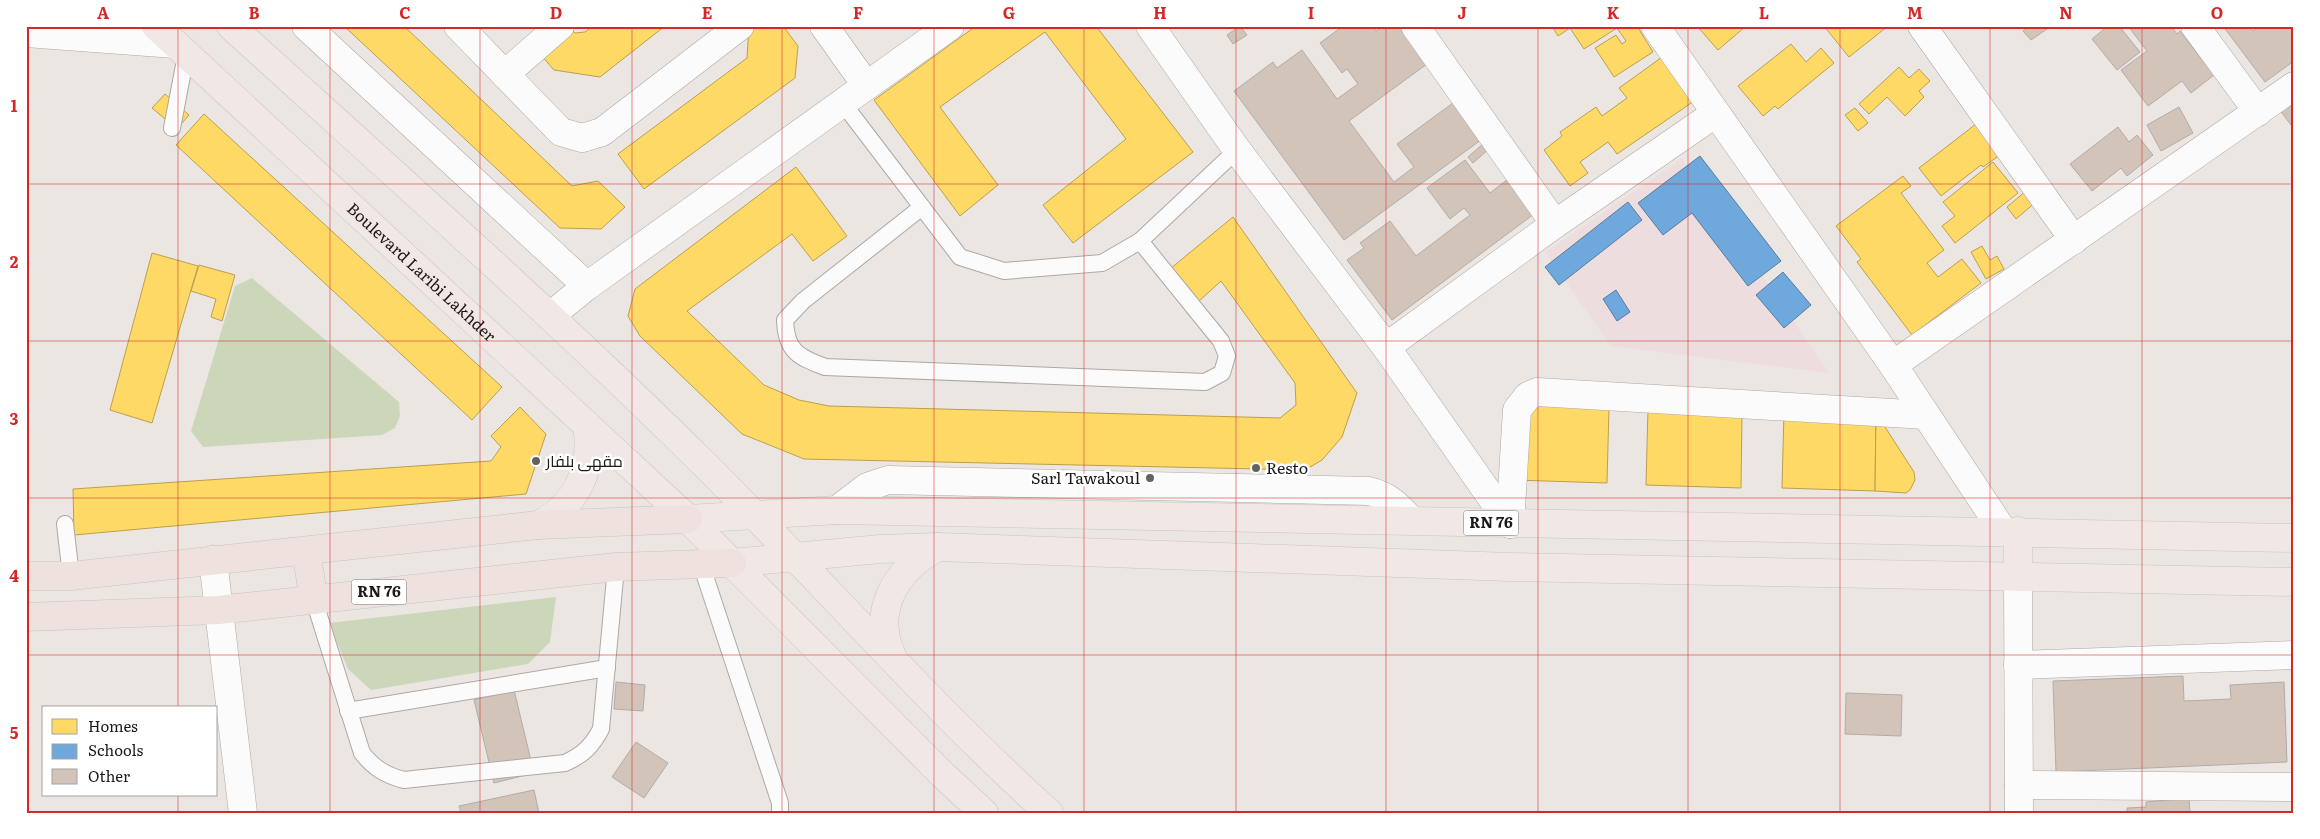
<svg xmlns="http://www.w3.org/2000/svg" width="2320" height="839" font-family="Literata,Cairo,serif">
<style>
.education{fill:#eeddde}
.green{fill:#ccd7ba}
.homes{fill:#ffd966;stroke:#bb9f4e}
.schools{fill:#6fa8dc;stroke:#567da1}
.building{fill:#d3c4ba;stroke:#b1aca9}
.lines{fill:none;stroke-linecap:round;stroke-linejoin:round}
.service-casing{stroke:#ada8a6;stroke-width:18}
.minor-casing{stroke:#ada8a6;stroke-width:29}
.primary-casing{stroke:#c6c4c2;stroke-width:29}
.trunk-casing{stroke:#c6c4c2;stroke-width:29}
.service{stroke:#fcfbfb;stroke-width:16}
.minor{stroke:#fcfbfb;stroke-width:28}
.primary{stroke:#f1e8e5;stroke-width:28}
.trunk{stroke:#eee1de;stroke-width:28}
.grid{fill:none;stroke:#d62828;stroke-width:1;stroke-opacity:0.55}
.poi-dot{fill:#65615d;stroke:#fff;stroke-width:2}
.labels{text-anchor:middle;stroke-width:5;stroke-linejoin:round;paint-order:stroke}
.shield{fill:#fff;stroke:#615e5c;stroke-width:1}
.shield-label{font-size:15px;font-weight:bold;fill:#1d1916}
.street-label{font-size:16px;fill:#1d1916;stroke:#fff}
.poi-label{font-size:16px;fill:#1d1916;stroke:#fff;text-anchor:start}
.neatline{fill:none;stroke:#d62828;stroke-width:2}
.grid-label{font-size:16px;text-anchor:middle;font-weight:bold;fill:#d62828}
</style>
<rect width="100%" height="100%" fill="#ece6e2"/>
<polygon class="education" points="1682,159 1829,373 1611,346 1545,252"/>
<g class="green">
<polygon points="252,278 399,402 400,416 395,428 382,435 203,447 191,431 235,286"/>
<polygon points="556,597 550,642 528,664 371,690 348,669 329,623"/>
</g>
<g class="homes">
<polygon points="344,26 404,26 572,186 598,181 625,207 601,229 560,228"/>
<polygon points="568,26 575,33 585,32 593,26 665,26 600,77 554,70 534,47"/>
<polygon points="749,26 783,26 798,46 795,78 644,189 618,154 747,58"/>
<polygon points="976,26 1096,26 1193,152 1073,243 1043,205 1126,139 1045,32 940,107 998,185 960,216 874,100"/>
<polygon points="1552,26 1637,26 1653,52 1614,77 1595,48 1616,35 1622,44 1626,41 1617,28 1584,49 1570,28 1558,36"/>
<polygon points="1697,26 1746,26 1718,50"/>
<polygon points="1824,26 1888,26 1849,57"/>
<polygon points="1791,44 1806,62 1821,48 1834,63 1778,109 1775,106 1763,116 1738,86"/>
<polygon points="1665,55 1697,99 1617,154 1608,142 1580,162 1588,173 1570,186 1544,150 1562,136 1560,132 1596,107 1602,116 1627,98 1619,88"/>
<polygon points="1899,67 1909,78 1919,69 1930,81 1919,91 1924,97 1905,116 1887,97 1869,114 1859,104"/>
<polygon points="165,94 189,115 177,129 152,108"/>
<polygon points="1855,108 1868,123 1858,131 1845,115"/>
<polygon points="204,114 502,387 472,420 176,145"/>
<polygon points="1976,124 2000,155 1983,167 1981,165 1941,196 1919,168"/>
<polygon points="1993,162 2018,193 1955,243 1942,226 1955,216 1943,202"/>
<polygon points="796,167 847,236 813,261 792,234 687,311 764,385 799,400 829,406 1280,418 1296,405 1295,383 1221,281 1198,302 1170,269 1233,217 1357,393 1342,437 1322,460 1305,470 804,459 742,434 640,336 628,316 635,289"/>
<polygon points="1903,176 1911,186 1901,193 1944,250 1927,263 1938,277 1962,259 1981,283 1912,335 1857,262 1861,259 1836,226"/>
<polygon points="2027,190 2037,201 2016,219 2007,207"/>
<polygon points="1982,246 1990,260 1997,256 2004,269 1986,279 1971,252"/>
<polygon points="152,253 198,266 152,423 110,410"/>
<polygon points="199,265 235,275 222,321 211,317 216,299 191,291"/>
<polygon points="1516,405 1609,408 1607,483 1514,480"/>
<polygon points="520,407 546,434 526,494 74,535 73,489 491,461 501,447 491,436"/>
<polygon points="1648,409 1742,412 1741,488 1646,485"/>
<polygon points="1784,411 1876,413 1875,491 1782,488"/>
<polygon points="1876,413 1914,472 1915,480 1910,490 1906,493 1875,491"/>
</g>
<g class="schools">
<polygon points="1700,156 1781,261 1748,286 1692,213 1663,235 1638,203"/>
<polygon points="1628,202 1642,220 1559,285 1545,267"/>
<polygon points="1783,272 1811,305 1784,328 1756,295"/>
<polygon points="1616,290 1630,312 1617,321 1603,299"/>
</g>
<g class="building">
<polygon points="1240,26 1247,35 1233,44 1227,35"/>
<polygon points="1343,26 1373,26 1376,31 1383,26 1407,26 1427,64 1349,121 1394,182 1414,167 1397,144 1457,100 1485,137 1344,240 1234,91 1273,62 1277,68 1302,50 1337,99 1358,84 1347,69 1342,73 1320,43"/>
<polygon points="2029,26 2045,26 2047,29 2031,40 2023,31"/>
<polygon points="2108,26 2119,26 2140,52 2117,70 2092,39"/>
<polygon points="2128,26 2171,26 2177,34 2180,31 2214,75 2191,93 2182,81 2148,106 2121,70 2147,51"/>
<polygon points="2223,26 2249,26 2253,31 2259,26 2294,26 2294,61 2265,82"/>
<polygon points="2294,90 2294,123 2291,125 2274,102"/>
<polygon points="2179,107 2193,133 2161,151 2147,125"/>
<polygon points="2118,127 2129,142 2137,135 2153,155 2127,176 2121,168 2092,191 2070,164"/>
<polygon points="1485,142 1490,148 1473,163 1468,157"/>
<polygon points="1465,160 1490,193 1508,179 1534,214 1392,320 1347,260 1364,248 1360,243 1390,221 1416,256 1470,215 1464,208 1450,219 1427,188"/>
<polygon points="2183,676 2184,701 2231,699 2230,685 2284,682 2287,762 2056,772 2053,681"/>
<polygon points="616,682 645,685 643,711 614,709"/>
<polygon points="514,690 534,773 494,783 474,700"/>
<polygon points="1846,693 1902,695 1901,736 1845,734"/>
<polygon points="636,742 668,763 644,798 612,777"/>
<polygon points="534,790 539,813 461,813 459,806"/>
<polygon points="2189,798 2190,813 2127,813 2127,808 2146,807 2146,802"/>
</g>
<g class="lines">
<g class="service-casing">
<g id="service">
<polyline points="842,102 960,257 1004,271 1102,263 1140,241 1237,150"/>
<polyline points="172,128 186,55"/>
<path d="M922,207L803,301L785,320C786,351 798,357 825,367L1205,382L1222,373L1227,356L1221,341L1140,241"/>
<polyline points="65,524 71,576"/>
<polyline points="701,564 780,803 780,813"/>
<path d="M314,600L362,753C374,768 385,775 404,780L565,763C583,755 592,746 601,729L616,567"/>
<polyline points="348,711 607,668"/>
</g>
</g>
<g class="minor-casing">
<g id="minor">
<polyline points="306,26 587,286"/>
<polyline points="458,26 561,132 582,138 602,132 740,26"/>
<polyline points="824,26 866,85"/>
<polyline points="1150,26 1237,150 1386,347 1510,524"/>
<polyline points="1415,26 1555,224"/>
<polyline points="1655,26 1893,365 2003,531"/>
<polyline points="1922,26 2074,240"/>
<polyline points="2195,26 2258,112"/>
<polyline points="26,33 175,44"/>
<polyline points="505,74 560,26"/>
<polyline points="550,316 587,286 950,26"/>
<polyline points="1386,347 1555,224 1716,113"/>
<polyline points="1893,365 2294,86"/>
<path d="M837,510L867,487L888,480L1369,491C1389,496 1398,506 1411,520"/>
<polyline points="1510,524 1517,410 1528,396 1537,392 1926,415"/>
<polyline points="213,560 243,813"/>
<polyline points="2018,577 2019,813"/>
<polyline points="2018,665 2294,655"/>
<polyline points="2019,785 2294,787"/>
</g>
</g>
<g class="primary-casing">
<g id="primary">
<path id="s1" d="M156,26L688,519L943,775L984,813"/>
<path d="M231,26C387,168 546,308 696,456C815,573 925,701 1049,813"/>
<polyline points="688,519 837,510 2294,538"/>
<path d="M538,525C577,506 594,467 587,425"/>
<polyline points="2018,531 2018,577"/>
<polyline points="732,563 880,549 938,547 1510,567 2294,582"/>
<path d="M892,656C871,610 896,569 938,547"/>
</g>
</g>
<g class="trunk-casing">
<g id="trunk">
<polyline points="306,551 314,600"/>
<polyline points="26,576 71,576 538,525 688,519"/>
<polyline points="26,617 218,610 616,567 732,563"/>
</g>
</g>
<use href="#service" class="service"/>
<use href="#minor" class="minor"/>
<use href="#primary" class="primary"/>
<use href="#trunk" class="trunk"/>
</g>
<path class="grid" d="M178,26V708M330,26V813M480,26V813M632,26V813M782,26V813M934,26V813M1084,26V813M1236,26V813M1386,26V813M1538,26V813M1688,26V813M1840,26V813M1990,26V813M2142,26V813M26,184H2294M26,341H2294M26,498H2294M26,655H2294M178,795V813"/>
<g class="poi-dot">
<circle cx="536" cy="461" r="5"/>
<circle cx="1256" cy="468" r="5"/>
<circle cx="1150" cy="478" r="5"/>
</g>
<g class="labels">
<g class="shield">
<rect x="1463.5" y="510.5" width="55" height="25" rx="4"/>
<rect x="351.5" y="579.5" width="55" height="25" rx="4"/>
</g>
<g class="shield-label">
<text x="1491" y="528">RN 76</text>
<text x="379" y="597">RN 76</text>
</g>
<g class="street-label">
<text dy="6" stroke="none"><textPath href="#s1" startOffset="362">Boulevard Laribi Lakhder</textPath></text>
</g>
<g class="poi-label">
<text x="546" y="467">مقهى بلفار</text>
<text x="1266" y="474">Resto</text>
<text x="1140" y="484" text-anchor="end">Sarl Tawakoul</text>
</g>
</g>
<rect width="2320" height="839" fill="none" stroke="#ffffff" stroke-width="55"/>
<rect x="42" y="706" width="175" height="90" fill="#ffffff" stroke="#a5a3a2"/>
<rect x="52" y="719" width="25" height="15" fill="#ffd966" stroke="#a5a3a2"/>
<text x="88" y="732" font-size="15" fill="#1d1916">Homes</text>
<rect x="52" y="744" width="25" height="15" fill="#6fa8dc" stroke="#a5a3a2"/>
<text x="88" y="756" font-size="15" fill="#1d1916">Schools</text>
<rect x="52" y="769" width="25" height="15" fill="#d3c4ba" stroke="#a5a3a2"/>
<text x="88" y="782" font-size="15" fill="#1d1916">Other</text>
<rect x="28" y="28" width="2264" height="784" class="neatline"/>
<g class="grid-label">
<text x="103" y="19">A</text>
<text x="254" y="19">B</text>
<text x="405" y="19">C</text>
<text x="556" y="19">D</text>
<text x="707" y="19">E</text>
<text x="858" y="19">F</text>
<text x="1009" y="19">G</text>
<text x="1160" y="19">H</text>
<text x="1311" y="19">I</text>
<text x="1462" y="19">J</text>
<text x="1613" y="19">K</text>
<text x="1764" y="19">L</text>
<text x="1915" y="19">M</text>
<text x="2066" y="19">N</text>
<text x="2217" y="19">O</text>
<text x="14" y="112">1</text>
<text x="14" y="268">2</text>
<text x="14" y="425">3</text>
<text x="14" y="582">4</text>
<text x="14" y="739">5</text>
</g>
</svg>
